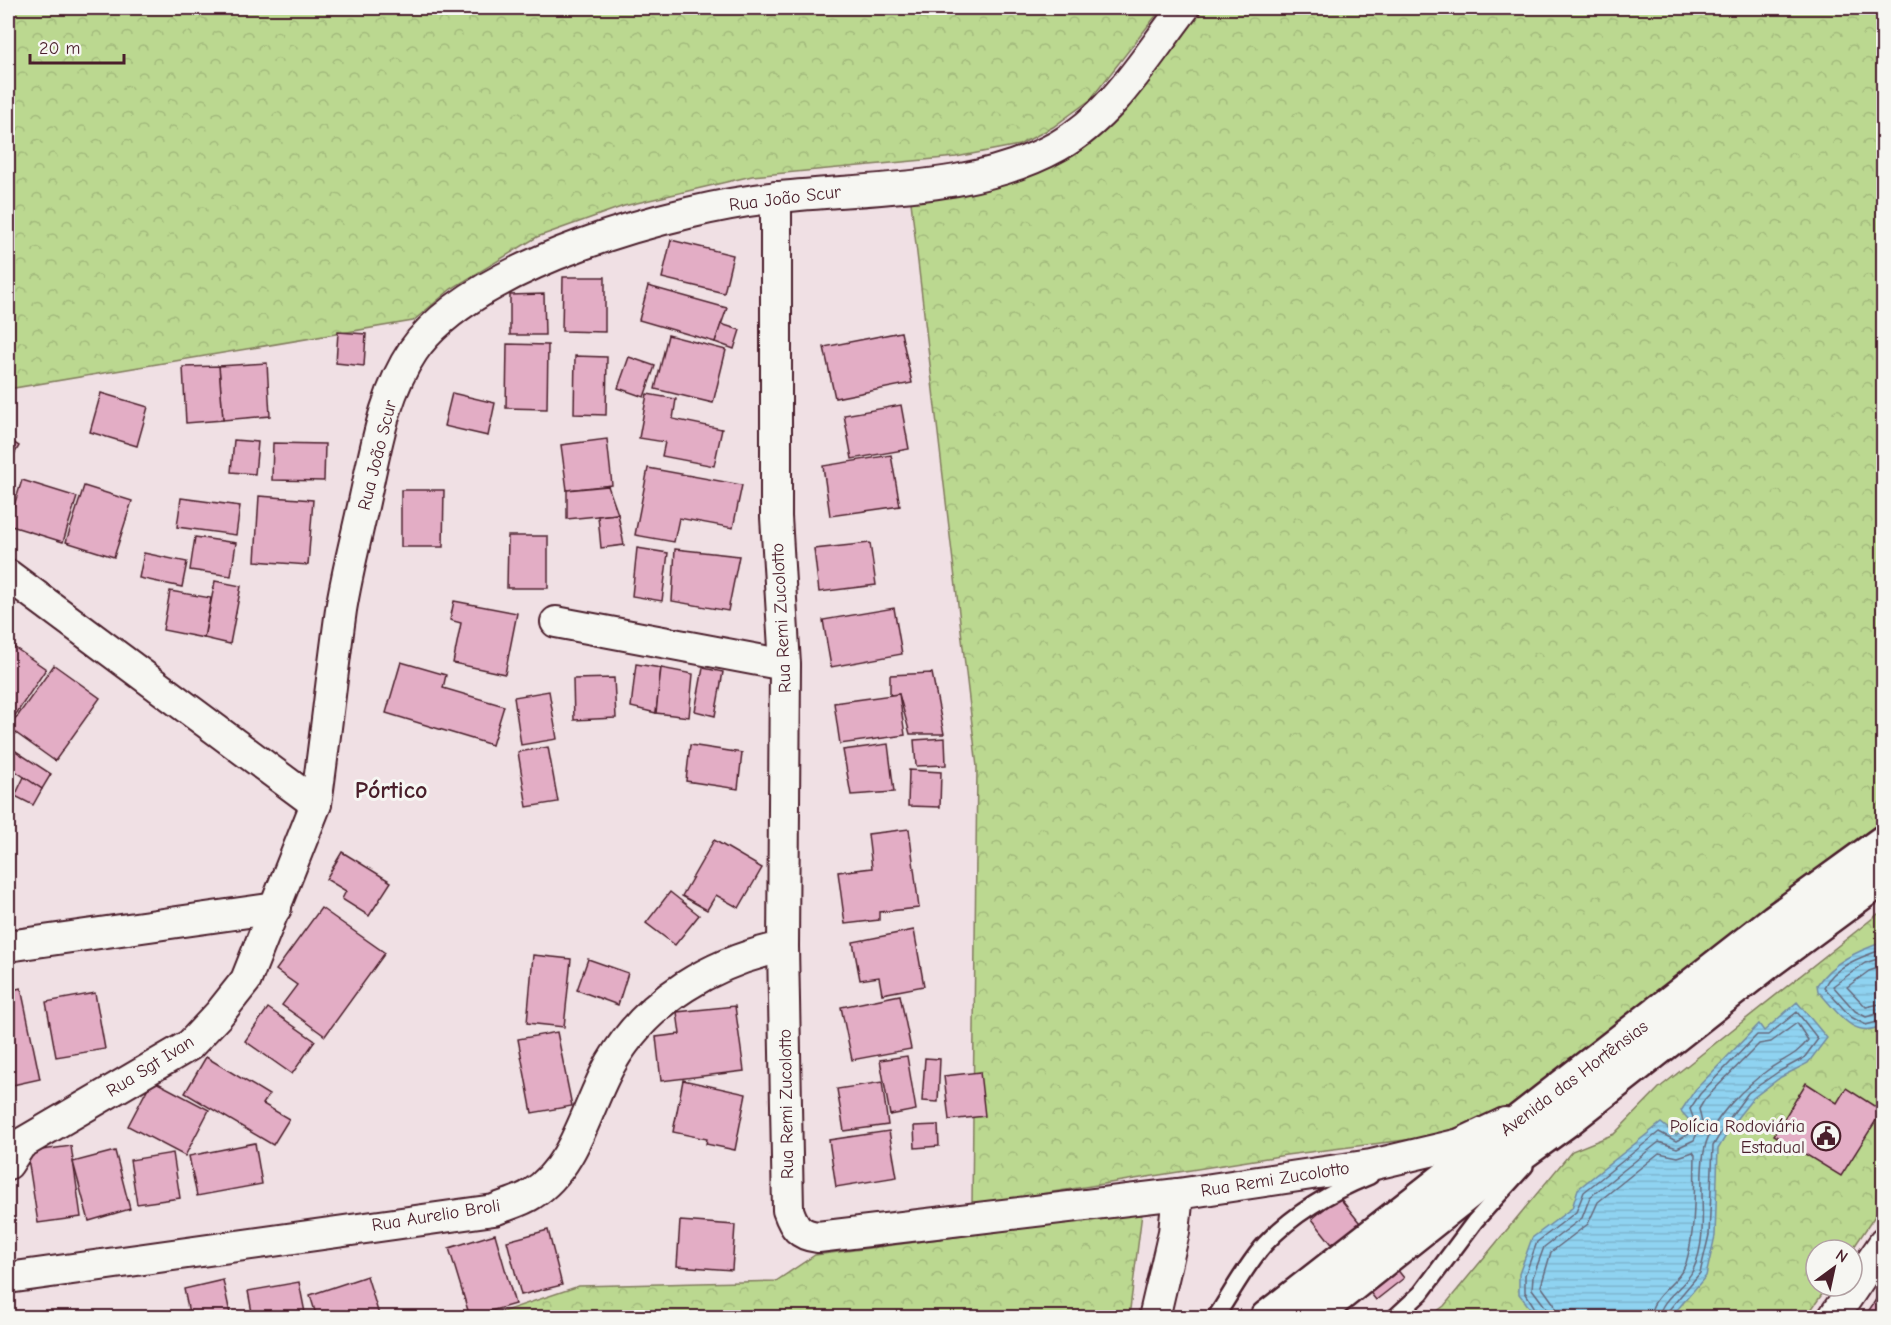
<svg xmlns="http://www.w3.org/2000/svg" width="1891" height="1325" font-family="'Comic Neue',sans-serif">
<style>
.forest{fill:url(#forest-crowns);stroke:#827c5e;stroke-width:1.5}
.water{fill:url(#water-rules);stroke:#738ba2;stroke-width:1.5}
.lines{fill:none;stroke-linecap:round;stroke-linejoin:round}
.shore{stroke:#66677a;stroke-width:1.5}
.building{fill:#e3adc5;stroke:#4a1f2b;stroke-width:1.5}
.service-casing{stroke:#4a1f2b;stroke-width:20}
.minor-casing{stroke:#4a1f2b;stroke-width:34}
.primary-casing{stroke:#4a1f2b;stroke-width:38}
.service{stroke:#f6f6f2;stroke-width:15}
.minor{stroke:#f6f6f2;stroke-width:30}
.primary{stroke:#f6f6f2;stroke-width:33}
.labels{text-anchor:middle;stroke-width:6;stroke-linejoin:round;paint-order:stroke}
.street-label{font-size:18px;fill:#4a1f2b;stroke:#f6f6f2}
.poi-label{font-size:18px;fill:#4a1f2b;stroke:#f6f6f2;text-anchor:end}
.district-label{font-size:24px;font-weight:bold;fill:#4a1f2b;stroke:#f6f6f2}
</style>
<defs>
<pattern id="forest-crowns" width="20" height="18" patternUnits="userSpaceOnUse" patternTransform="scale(1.5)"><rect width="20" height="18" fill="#bbd890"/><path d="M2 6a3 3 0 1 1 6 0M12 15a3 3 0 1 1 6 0" fill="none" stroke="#a2b97c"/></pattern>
<pattern id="water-rules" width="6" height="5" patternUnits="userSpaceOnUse" patternTransform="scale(1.5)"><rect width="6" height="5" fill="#8fd3f1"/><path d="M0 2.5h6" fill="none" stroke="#7db5cf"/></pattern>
</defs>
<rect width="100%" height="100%" fill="#f0e0e4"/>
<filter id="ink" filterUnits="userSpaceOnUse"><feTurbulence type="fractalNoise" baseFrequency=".0167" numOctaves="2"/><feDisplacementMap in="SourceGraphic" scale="12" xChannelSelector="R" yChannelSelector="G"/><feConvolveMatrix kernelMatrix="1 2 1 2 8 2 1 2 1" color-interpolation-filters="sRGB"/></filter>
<g filter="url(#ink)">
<g class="forest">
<polygon points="8,8 1162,8 1090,100 1053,127 1019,145 956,157 752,176 624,206 537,237 451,289 413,321 8,389"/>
<path d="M1204,8H1883V823L1542,1085L1503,1112L1429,1137L1286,1155L972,1205L977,767L911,202C945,195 997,188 1028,176C1106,145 1153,71 1204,8Z"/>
<polygon points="1883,910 1883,1204 1852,1250 1816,1250 1816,1286 1828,1286 1806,1317 1428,1318 1444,1306 1572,1151 1614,1134 1659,1088"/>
<polygon points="1142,1213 1129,1317 484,1318 579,1286 776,1281 815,1255"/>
</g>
<g class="water">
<path d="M1883,942V1025C1853,1041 1837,1011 1818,991L1817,985C1832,962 1858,951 1883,942Z"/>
<polygon points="1797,1002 1827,1038 1808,1063 1781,1077 1753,1098 1734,1122 1718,1149 1715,1236 1706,1276 1671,1317 1537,1317 1519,1294 1519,1274 1532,1238 1572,1208 1578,1189 1661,1123 1676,1135 1685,1130 1689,1120 1681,1111 1695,1090 1759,1024 1764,1031"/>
</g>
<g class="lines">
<g class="shore">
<path d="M1884,949C1863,956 1834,966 1824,987L1851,1017L1866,1025L1884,1020"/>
<polyline points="1884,957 1865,963 1833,986 1855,1011 1866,1017 1884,1012"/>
<polyline points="1884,966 1869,971 1847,987 1866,1007 1884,1003"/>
<polyline points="1541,1318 1525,1292 1525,1275 1537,1242 1576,1212 1584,1192 1659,1132 1676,1141 1689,1134 1694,1120 1690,1109 1700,1094 1757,1035 1768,1035 1797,1012 1818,1039 1804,1058 1778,1072 1748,1093 1729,1119 1713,1146 1709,1235 1700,1273 1668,1311 1667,1318"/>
<path d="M1548,1318L1547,1309L1532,1289L1533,1277L1544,1247L1582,1218L1590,1197L1659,1142L1677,1148L1694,1140L1702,1123L1699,1109L1705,1099L1759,1044L1771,1042L1797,1023L1808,1040C1798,1054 1786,1058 1772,1067C1748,1084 1712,1117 1705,1147C1696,1186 1711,1232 1693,1270C1686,1287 1660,1298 1659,1318"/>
<path d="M1558,1318L1554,1304L1541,1286L1551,1252L1588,1224L1598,1202L1659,1153L1678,1157L1693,1152L1695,1155C1694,1191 1696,1229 1686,1263C1679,1284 1651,1294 1650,1318"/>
</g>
</g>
<g class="building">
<polygon points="671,240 733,255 724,293 662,278"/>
<polygon points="563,277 605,277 605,332 562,331"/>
<polygon points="648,286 727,308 715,342 639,320"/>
<polygon points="544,294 545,335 510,335 510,295"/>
<polygon points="721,324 740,330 734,349 715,342"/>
<polygon points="338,332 366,334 364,366 336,363"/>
<polygon points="901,332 912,383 835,398 824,347"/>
<polygon points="668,335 726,350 713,403 655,389"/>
<polygon points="507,344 548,345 547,409 506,408"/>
<polygon points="575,356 607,357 606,415 574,414"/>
<polygon points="629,357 655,366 644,397 618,388"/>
<polygon points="267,363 270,416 223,420 219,366"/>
<polygon points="219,366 223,420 186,423 183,367"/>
<polygon points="101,393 148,407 137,446 90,432"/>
<polygon points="452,393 495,403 488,436 444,426"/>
<polygon points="647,394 676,399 673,419 722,429 714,466 662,456 665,442 639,438"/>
<polygon points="901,405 909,449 852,459 844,415"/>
<polygon points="8,439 19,446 8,465"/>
<polygon points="607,439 612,485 567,490 561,445"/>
<polygon points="234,440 258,442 255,474 231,472"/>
<polygon points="273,443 325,444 324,481 272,480"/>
<polygon points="891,455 900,506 830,516 823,466"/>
<polygon points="648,468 742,485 733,528 679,518 674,542 635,535"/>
<polygon points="22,480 77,497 63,542 8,525"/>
<polygon points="84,486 132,501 114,557 66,542"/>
<polygon points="608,486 618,514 567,519 567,490"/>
<polygon points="401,490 444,490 443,547 401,547"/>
<polygon points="259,496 313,500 308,565 255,561"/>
<polygon points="181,498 240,506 236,535 177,527"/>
<polygon points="618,514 624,545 601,548 598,516"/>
<polygon points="508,536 548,536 548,588 507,588"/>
<polygon points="195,537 236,543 231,576 190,570"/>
<polygon points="870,543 876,585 819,592 814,549"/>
<polygon points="637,548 668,553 662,601 632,596"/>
<polygon points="675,549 739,556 728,611 672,601"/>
<polygon points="144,553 187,562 182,587 139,578"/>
<polygon points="215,581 241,586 230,644 204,638"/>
<polygon points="170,591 211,598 204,638 163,630"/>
<polygon points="454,601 517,613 505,674 453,663 461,623 450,620"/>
<polygon points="894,608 902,654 831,667 823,620"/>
<polygon points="8,614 14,619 8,628"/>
<polygon points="8,643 46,669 8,726"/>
<polygon points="401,662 446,675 443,688 504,706 492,745 386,713"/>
<polygon points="636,664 661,668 656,713 631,707"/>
<polygon points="54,665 100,698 55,761 9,728"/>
<polygon points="661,668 693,674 689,717 656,713"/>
<polygon points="703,668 723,672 715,716 695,711"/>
<polygon points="932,673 944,734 910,734 899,694 890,695 890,675"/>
<polygon points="614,678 616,718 574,720 573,679"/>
<polygon points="549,691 557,739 521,745 514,697"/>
<polygon points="899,694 905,735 840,744 834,703"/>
<polygon points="945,738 946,765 916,766 914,740"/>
<polygon points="888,744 894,792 851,795 843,750"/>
<polygon points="690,745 742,753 738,789 686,781"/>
<polygon points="548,747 558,802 527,807 518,752"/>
<polygon points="11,748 51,774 42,789 8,766 8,753"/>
<polygon points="909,770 941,772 940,807 908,806"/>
<polygon points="24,777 42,789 33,805 15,796"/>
<polygon points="909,829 919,908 879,912 879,920 845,924 838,872 872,868 868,834"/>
<polygon points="714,840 762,868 739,908 716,895 707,910 682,896"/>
<polygon points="342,852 391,882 369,916 342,899 346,891 326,879"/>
<polygon points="670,892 699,915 675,945 646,923"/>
<polygon points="321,908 385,953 325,1036 282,1005 297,985 276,970"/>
<polygon points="914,930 924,986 882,994 879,977 860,980 853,942"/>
<polygon points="533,955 571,959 564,1027 527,1023"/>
<polygon points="588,959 628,973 618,1005 577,990"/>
<polygon points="21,988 40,1079 8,1086 8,991"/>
<polygon points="95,993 105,1049 56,1057 46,1002"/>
<polygon points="900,995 911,1049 852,1060 841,1007"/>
<polygon points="735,1006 744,1071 661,1081 656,1037 680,1034 677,1012"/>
<polygon points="268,1008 315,1041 292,1074 245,1041"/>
<polygon points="557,1032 572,1106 532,1113 518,1039"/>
<polygon points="907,1056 916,1110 890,1115 880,1060"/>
<polygon points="206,1057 269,1095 263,1104 289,1119 273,1145 185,1093"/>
<polygon points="925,1058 940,1059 938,1102 922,1101"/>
<polygon points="980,1072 985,1116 949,1120 944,1076"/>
<polygon points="152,1080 209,1110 185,1156 128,1126"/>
<polygon points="683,1080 746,1094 735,1150 706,1144 707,1139 673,1132"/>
<polygon points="882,1082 888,1125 844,1131 837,1089"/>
<polygon points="1806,1083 1837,1103 1846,1088 1882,1111 1841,1176 1774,1135"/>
<polygon points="938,1125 939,1146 915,1148 914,1126"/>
<polygon points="889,1131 897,1177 836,1187 829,1140"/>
<polygon points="255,1143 262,1184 197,1196 189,1156"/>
<polygon points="71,1146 81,1217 38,1223 27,1152"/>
<polygon points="115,1151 130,1209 89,1221 73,1162"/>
<polygon points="173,1153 180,1198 137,1204 130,1160"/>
<polygon points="1339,1197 1404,1278 1376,1300 1312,1219"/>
<polygon points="680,1221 735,1225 732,1270 677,1266"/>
<polygon points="548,1230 562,1285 521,1295 507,1241"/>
<polygon points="495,1234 515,1304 470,1317 449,1248"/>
<polygon points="367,1276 380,1318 317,1318 310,1295"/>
<polygon points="223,1280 231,1318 190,1318 184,1289"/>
<polygon points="299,1282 306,1318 253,1318 248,1291"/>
<polygon points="1884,1287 1884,1318 1864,1318"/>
<polygon points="115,1314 116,1318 92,1318"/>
<polygon points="170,1314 171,1318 149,1318"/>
</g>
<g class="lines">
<g class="service-casing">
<g id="service">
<path d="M1215,1318C1231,1294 1246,1265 1265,1244C1294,1213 1330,1192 1370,1176"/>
<polyline points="1394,1318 1421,1293 1475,1221 1525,1166"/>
</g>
</g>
<g class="minor-casing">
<g id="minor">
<path d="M776,197V517L785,665L783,947L788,1210C794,1227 799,1235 818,1237L1178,1194L1371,1165L1460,1144L1505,1123"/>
<path d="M8,575L316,804C325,740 332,675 341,610C347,572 357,535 365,497C376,448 384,394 413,351C473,263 679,207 780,197C871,187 976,192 1058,146C1112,116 1147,56 1184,8"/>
<polyline points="556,622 785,665"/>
<polyline points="8,946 276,908"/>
<polyline points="8,1164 21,1144 190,1045 219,1014 246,980 316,804"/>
<path d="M8,1278L494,1210C506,1205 522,1201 532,1194C576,1166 586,1107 611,1063C648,999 713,962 783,947"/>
<polyline points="1154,1318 1174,1232 1178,1194"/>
<polyline points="1833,1318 1884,1243"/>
</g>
</g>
<g class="primary-casing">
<g id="primary">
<polyline points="1267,1318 1775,921 1884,842"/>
<polyline points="1310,1318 1476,1186 1567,1120 1769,961 1884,876"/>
</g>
</g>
<use href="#service" class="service"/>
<use href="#minor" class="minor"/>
<use href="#primary" class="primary"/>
</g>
</g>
<defs>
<g id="civic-ring" transform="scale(1.5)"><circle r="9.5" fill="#f6f6f2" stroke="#4a1f2b" stroke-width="1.5"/><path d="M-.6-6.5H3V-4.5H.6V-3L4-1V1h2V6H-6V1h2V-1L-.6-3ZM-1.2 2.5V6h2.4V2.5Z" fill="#4a1f2b"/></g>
</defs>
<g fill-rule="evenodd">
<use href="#civic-ring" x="1826" y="1136"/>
</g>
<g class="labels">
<g class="street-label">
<text transform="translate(785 198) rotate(-7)" y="6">Rua João Scur</text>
<text transform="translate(377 455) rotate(-76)" y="6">Rua João Scur</text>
<text transform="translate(781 618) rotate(-93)" y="6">Rua Remi Zucolotto</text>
<text transform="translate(150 1066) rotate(-32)" y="6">Rua Sgt Ivan</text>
<text transform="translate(1574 1078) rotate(-37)" y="6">Avenida das Hortênsias</text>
<text transform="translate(786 1104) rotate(-91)" y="6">Rua Remi Zucolotto</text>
<text transform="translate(1275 1179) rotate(-9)" y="6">Rua Remi Zucolotto</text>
<text transform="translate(436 1215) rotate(-9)" y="6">Rua Aurelio Broli</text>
</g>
<g class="poi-label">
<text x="1805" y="1132">Polícia Rodoviária<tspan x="1805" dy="21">Estadual</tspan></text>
</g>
<g class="district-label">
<text x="391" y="798">Pórtico</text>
</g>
</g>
<rect width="1891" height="1325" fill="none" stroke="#f6f6f2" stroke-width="30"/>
<rect x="15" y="15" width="1861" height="1295" fill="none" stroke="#4a1f2b" stroke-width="2" filter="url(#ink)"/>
<g transform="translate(1834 1268) rotate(33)"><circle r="28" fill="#f6f6f2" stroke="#b1a0a2" stroke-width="1.5"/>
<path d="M0-4.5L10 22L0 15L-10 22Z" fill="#4a1f2b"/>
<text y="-9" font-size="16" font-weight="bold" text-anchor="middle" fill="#4a1f2b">N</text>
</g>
<path d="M30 54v9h94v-9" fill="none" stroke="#4a1f2b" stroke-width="3"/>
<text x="39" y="54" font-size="18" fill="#4a1f2b" stroke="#f6f6f2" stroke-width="4.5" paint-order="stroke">20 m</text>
</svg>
